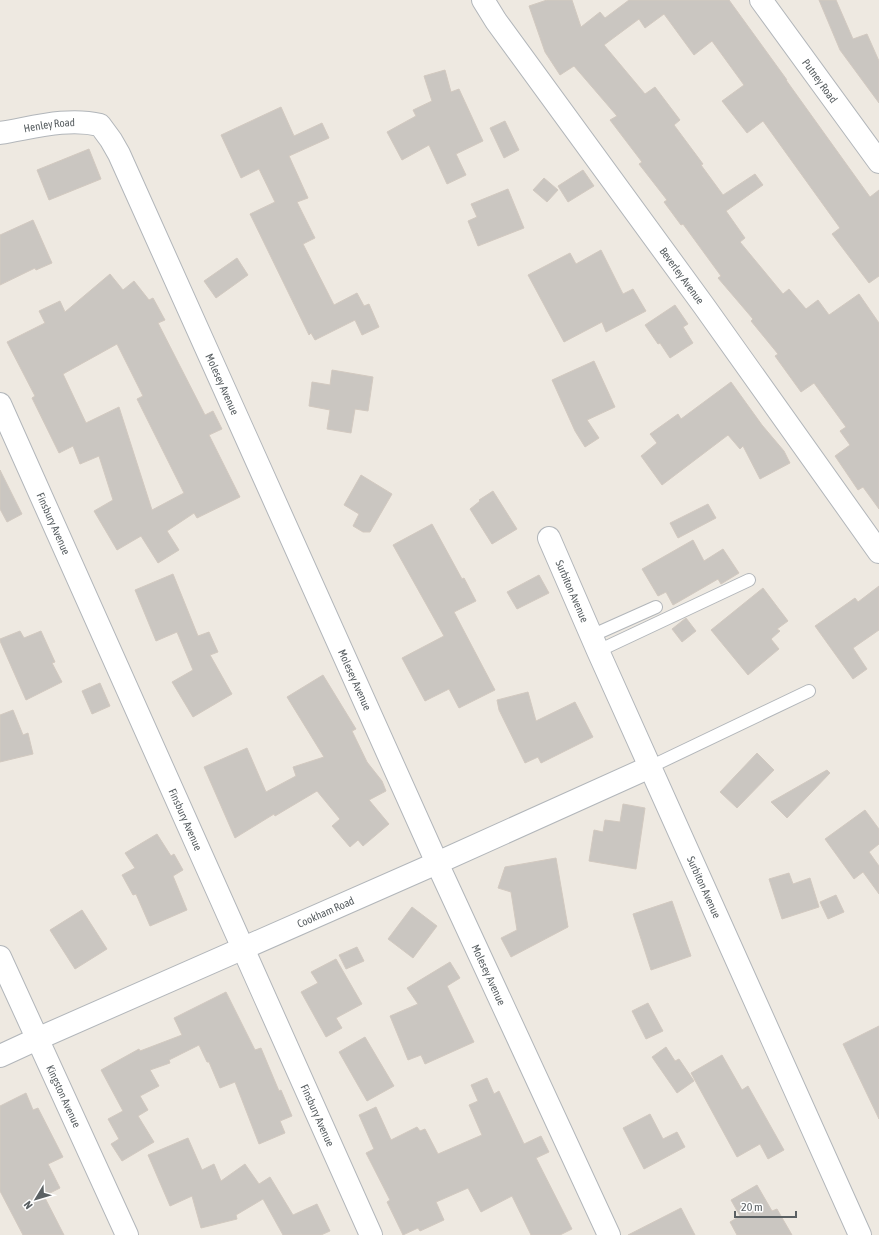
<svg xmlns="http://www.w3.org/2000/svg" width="879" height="1235" font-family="'Asap Condensed',sans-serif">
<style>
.building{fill:#cac6c1;stroke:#d2c9c0;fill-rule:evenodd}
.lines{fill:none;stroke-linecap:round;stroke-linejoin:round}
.lane-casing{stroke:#b2b6ba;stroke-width:14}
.street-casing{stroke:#b2b6ba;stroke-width:24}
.lane{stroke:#fff;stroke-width:12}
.street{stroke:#fff;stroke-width:22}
.labels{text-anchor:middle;stroke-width:3.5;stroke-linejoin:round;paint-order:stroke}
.street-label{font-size:11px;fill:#5a6063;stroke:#fff}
</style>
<rect width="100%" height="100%" fill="#eee9e1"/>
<g class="building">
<polygon points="547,0 572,0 581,27 600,12 605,18 629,0 729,0 787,80 786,80 870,197 879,190 879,276 869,283 832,234 840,228 763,121 747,133 722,101 744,85 712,41 694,55 664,14 645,28 639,19 604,45 645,94 655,87 680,120 674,125 703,164 701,165 723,195 755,174 763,185 726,211 745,238 740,242 783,294 789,289 806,309 818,300 829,315 859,294 879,323 879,509 863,487 858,490 835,456 850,445 840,431 846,427 814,383 801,392 775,356 778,354 751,321 753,319 718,278 721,276 683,224 681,225 664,202 667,200 639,164 642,162 610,120 617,116 574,66 560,75 545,52 529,6"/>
<polygon points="819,0 836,0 853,39 867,34 879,61 879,103 840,50"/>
<polygon points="445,70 451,92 459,89 483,141 456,154 466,175 447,184 429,145 402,160 387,132 416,116 413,110 432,101 424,76"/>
<polygon points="281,107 294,136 322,123 329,138 289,156 308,198 297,202 315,238 303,244 334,305 357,293 364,306 369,304 379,327 362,335 355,320 315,340 311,333 309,335 250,214 275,202 259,169 241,178 221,135"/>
<polygon points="505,121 519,150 504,158 490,128"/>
<polygon points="89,149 101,179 49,200 37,170"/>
<polygon points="583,170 594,186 568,202 558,186"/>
<polygon points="544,178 558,190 547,202 533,190"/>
<polygon points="508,189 524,228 478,246 468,221 477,217 471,204"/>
<polygon points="33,220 52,263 36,270 35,268 0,285 0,235"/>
<polygon points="601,250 623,294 633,289 646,311 606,332 602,322 564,342 528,275 570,253 576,264"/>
<polygon points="237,258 248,275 216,298 204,281"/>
<path d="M110,274L123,290L134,281L149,300L153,298L165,320L158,323L205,415L213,411L222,429L209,435L240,497L197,518L194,513L167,531L179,550L158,563L141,536L117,550L94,511L113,500L99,456L80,464L73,446L59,453L32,398L35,396L7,342L45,323L39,311L60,301L65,312ZM117,344L143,396L137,399L184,493L152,510L119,407L86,423L63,374Z"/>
<polygon points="675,305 688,324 683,327 693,343 670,358 660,343 658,344 645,325"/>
<polygon points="594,361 615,407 587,420 599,438 585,447 575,431 552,380"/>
<polygon points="332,370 373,377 368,411 355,409 351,433 327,429 330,410 309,406 312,382 330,385"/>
<polygon points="731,382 762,425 784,451 790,463 760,479 743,446 740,449 728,435 662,485 641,456 657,443 650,434 678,414 681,419"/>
<polygon points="0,470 22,514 7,522 0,509"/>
<polygon points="361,475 392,494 370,532 363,532 353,526 359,514 344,505"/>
<polygon points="493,491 517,529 492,544 470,509 480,501 479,500"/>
<polygon points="708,504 716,518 678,538 670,523"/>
<polygon points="432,524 462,579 464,578 476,601 454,612 495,690 459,708 449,689 425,701 402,658 444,636 393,545"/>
<polygon points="693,540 704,561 723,549 739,573 721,584 718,579 673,605 666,592 658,596 642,569"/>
<polygon points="173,574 198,636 209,632 218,652 210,655 232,694 193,717 172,682 193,670 177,632 156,641 135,590"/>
<polygon points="539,575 549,593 517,609 507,592"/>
<polygon points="879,586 879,630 853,648 867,669 853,679 815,626 855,598 858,602"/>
<polygon points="763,588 788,621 777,629 780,631 771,639 779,649 748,675 711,630"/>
<polygon points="686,618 696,631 682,642 672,629"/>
<polygon points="20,631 24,638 41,631 55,662 52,663 62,682 26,700 0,641 0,639"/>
<polygon points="323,675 356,729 352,731 367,762 382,781 386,791 369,800 389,824 363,846 358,840 350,847 332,826 340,819 317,791 275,816 274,814 235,838 204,767 247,748 266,792 296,776 293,767 324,757 287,697"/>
<polygon points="100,683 110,706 92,714 82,691"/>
<polygon points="528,692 536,721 575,702 593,737 541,763 538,757 525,763 499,710 497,700"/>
<polygon points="13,710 23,735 28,733 33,754 0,762 0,715"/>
<polygon points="757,753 774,770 737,808 720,792"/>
<polygon points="827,770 830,773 787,818 771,802"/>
<polygon points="623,804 645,808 636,869 589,861 594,830 603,832 605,820 620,822"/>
<polygon points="865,810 879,829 879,844 869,852 879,866 879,894 863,872 854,879 825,839"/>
<polygon points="157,834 171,856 174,854 183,870 173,876 187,910 150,926 136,894 133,895 122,875 135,868 125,853"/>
<polygon points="556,858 568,927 511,957 501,938 517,930 511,892 498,888 505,867"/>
<polygon points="789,873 793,884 810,878 819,907 782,919 769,879"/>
<polygon points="836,895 844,912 828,919 820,902"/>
<polygon points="672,901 691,956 651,970 633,914"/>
<polygon points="412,907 437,926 413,958 388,939"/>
<polygon points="82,910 107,949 75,969 50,930"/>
<polygon points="357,947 364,961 346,969 339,955"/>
<polygon points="336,959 362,1004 336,1018 342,1028 326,1037 301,992 318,983 311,972"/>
<polygon points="450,962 460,978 447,986 474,1042 425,1064 421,1055 408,1060 390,1016 418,1004 407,988"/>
<polygon points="226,992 255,1050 261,1048 279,1091 281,1090 292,1116 280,1121 285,1133 259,1144 235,1082 220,1088 209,1062 207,1062 199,1045 169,1060 170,1063 150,1070 159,1086 140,1096 148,1110 138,1116 154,1142 122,1161 111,1144 119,1139 108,1119 123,1111 101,1070 139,1049 140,1051 182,1035 174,1018"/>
<polygon points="648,1003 663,1031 646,1039 632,1011"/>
<polygon points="879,1026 879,1119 843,1044"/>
<polygon points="365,1037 394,1086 367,1101 339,1052"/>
<polygon points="666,1047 675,1061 679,1059 694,1081 677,1093 652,1057"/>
<polygon points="722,1055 742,1090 748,1086 784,1150 768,1159 760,1144 737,1157 691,1073"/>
<polygon points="487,1078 494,1094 499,1091 524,1144 541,1136 549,1152 536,1158 572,1229 560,1235 531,1235 512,1196 481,1212 468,1188 436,1202 444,1220 420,1231 418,1228 403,1235 387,1202 390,1200 366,1153 374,1149 359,1115 376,1107 391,1140 417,1127 420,1131 425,1129 438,1154 482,1135 469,1105 478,1101 471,1085"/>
<polygon points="26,1093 33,1110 38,1108 63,1157 48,1164 60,1188 44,1196 64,1235 23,1235 0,1191 0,1106"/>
<polygon points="650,1114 663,1139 677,1132 685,1147 644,1169 623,1128"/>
<polygon points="188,1138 202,1170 214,1164 221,1181 245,1164 259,1184 270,1177 293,1215 317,1204 330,1231 321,1235 283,1235 263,1199 236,1215 237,1219 201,1228 192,1196 170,1206 148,1155"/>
<polygon points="757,1185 772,1211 777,1209 792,1235 737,1235 730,1222 740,1216 731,1200"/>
<polygon points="681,1208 695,1235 628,1235"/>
</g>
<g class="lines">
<g class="lane-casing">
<g id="lane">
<polyline points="591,636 656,607"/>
<polyline points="598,651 749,580"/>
<polyline points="650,767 809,691"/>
</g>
</g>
<g class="street-casing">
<g id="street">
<path id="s1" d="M483,0L496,21L704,306L879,552"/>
<path id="s2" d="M761,0L879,162"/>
<path id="s3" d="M0,133C32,128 67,117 100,125L111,140L119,154L437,863L609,1235"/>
<path id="s4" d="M0,404L371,1235"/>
<path id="s5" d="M549,538L598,651L860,1235"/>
<path id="s6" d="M0,957L127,1235"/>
<path id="s7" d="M0,1056L37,1039L437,863L650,767"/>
</g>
</g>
<use href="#lane" class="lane"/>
<use href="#street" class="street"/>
</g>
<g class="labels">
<g class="street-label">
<text dy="4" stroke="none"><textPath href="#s2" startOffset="100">Putney Road</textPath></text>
<text dy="4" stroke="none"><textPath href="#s3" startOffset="50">Henley Road</textPath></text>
<text dy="4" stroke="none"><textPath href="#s1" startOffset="340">Beverley Avenue</textPath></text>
<text dy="4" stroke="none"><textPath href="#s3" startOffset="388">Molesey Avenue</textPath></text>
<text dy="4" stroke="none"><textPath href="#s4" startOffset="131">Finsbury Avenue</textPath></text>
<text dy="4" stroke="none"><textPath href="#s5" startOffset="58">Surbiton Avenue</textPath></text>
<text dy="4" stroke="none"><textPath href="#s3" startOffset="712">Molesey Avenue</textPath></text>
<text dy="4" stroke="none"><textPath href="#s4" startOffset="455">Finsbury Avenue</textPath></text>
<text dy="4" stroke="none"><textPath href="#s5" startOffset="382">Surbiton Avenue</textPath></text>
<text dy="4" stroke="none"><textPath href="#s7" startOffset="356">Cookham Road</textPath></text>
<text dy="4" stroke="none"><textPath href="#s3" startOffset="1036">Molesey Avenue</textPath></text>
<text dy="4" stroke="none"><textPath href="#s6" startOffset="153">Kingston Avenue</textPath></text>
<text dy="4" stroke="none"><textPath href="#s4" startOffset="779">Finsbury Avenue</textPath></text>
</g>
</g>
<g transform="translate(36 1199) rotate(232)" stroke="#ffffff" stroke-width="3" paint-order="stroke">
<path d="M0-3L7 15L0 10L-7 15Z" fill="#5a6063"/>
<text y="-6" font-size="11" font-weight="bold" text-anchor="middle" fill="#5a6063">N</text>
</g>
<path d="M735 1211v6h61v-6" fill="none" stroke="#5a6063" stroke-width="2"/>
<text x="741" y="1211" font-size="12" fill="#5a6063" stroke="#ffffff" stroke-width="3" paint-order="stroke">20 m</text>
</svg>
